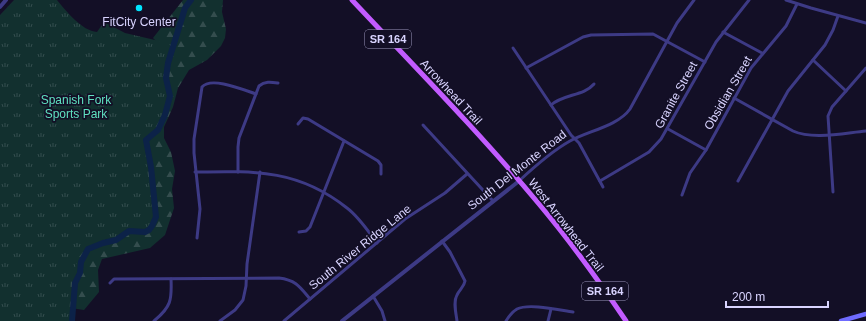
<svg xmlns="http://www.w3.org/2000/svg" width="866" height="321" font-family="Helvetica,sans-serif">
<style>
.forest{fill:url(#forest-firs)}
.park{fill:url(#park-tufts)}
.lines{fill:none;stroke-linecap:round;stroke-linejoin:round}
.river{stroke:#0c2248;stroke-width:6}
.minor{stroke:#3d3a85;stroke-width:3}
.tertiary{stroke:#3d3a85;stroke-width:4}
.secondary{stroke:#6f6bff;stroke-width:4.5}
.primary{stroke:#c25bff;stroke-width:5}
.poi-dot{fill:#00e5ff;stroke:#130f26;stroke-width:1.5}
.labels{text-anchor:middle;stroke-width:3.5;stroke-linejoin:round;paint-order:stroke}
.shield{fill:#130f26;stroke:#9e99be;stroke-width:1}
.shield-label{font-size:11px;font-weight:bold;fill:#d9d4ff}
.poi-label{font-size:12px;fill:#d9d4ff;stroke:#130f26}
.street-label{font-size:12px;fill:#d9d4ff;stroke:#130f26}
.park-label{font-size:12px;fill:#5fe0c0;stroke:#130f26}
</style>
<defs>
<pattern id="forest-firs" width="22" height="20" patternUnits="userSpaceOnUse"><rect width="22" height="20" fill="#12302f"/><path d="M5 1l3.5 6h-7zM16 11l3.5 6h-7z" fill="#344d4e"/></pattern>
<pattern id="park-tufts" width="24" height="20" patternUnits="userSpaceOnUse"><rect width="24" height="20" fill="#12302f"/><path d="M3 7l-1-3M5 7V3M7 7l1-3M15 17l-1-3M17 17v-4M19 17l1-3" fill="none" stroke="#344d4e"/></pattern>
</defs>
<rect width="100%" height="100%" fill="#130f26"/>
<polygon class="forest" points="183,0 223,0 222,12 226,29 225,38 221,46 207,60 189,70 178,88 173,107 164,127 164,138 171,152 175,171 172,189 174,208 165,235 150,248 102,259 98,270 99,292 84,310 71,308 71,321 43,321 157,42 153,38"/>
<path class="park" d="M14,0H57C66,11 82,31 97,32L104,22L125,33L172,44C168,55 164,66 164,78C164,85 169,91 168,99C164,118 154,127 144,142L153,218L148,227L140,231L87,247L79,257L71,278L69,321H0V15Z"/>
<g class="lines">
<polyline class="river" points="72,321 75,283 80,273 81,262 88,249 103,243 116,240 129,231 145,232 149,230 152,226 156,217 151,167 146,140 158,130 165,115 170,96 166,78 168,63 185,8 191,0"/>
<g class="minor">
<polyline points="786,0 811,8 866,23"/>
<polyline points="723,32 762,53"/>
<polyline points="513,48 571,135 579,143 603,187"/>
<polyline points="813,60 846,91"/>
<polyline points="526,68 583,37 591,35 653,34 705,62"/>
<path d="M734,98L793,131C813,140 844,133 866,131"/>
<path d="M551,105C563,94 584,96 594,84"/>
<polyline points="298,124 303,118 308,119 378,161 381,165 381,174"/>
<polyline points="423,125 493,201"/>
<polyline points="668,129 706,150"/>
<path d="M195,172C254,171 298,169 347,208C359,217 368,231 377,243"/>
<path d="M238,172V147L239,138L259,86C265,81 271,82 278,83"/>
<path d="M519,181C534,167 552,151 570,141C588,131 618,126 630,109L677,23L694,0"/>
<polyline points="600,181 649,152 661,139 716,42 749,0"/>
<polyline points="738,181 788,91 825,45 833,30 838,16"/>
<polyline points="833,192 828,116 832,107 866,68"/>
<polyline points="682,195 690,173 706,150 751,68 786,26 797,4"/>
<polyline points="299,232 306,231 310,227 344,141"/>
<path d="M197,238L200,209L194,153V139L202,87C211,76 244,90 256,94"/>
<path d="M442,241L450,252L465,281C464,287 460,289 457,295C453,302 456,313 457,321"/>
<path d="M110,283L114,279L279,278C296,280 300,287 310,299"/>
<polyline points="373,296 382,311 385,321"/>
<path d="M154,321C171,307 172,300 171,279"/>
<polyline points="220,321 235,310 243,300 246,286 247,264 260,172"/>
<polyline points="284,321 405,219 445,193 467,174"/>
<path d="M506,321C509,316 512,312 517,309C529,303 559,310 573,312"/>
<polyline points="548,321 551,309"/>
</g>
<g class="tertiary">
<polyline points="0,7 6,0"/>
<polyline points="342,321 519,181"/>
</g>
<polyline class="secondary" points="841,321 866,314"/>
<path class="primary" d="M352,0C415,67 480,133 539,204C570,241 599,281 626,321"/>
</g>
<circle class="poi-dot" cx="139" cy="8" r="4"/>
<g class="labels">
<g class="shield">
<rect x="365" y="30" width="46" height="18" rx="3"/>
<rect x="582" y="282" width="46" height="18" rx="3"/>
</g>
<g class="shield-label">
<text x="388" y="43">SR 164</text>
<text x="605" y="295">SR 164</text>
</g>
<g class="poi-label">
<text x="139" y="26">FitCity Center</text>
</g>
<g class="street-label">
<text transform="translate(451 92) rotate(47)" y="4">Arrowhead Trail</text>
<text transform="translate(728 93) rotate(-60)" y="4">Obsidian Street</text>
<text transform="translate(676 95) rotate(-61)" y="4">Granite Street</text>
<text transform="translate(517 170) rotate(-38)" y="4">South Del Monte Road</text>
<text transform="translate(566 225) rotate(52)" y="4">West Arrowhead Trail</text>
<text transform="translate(360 247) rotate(-39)" y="4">South River Ridge Lane</text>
</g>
<g class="park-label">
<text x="76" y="104">Spanish Fork<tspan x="76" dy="14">Sports Park</tspan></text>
</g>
</g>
<path d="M726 301v6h102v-6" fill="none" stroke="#d9d4ff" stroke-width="2"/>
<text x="732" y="301" font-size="12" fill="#d9d4ff" stroke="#130f26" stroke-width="3" paint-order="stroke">200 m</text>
</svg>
